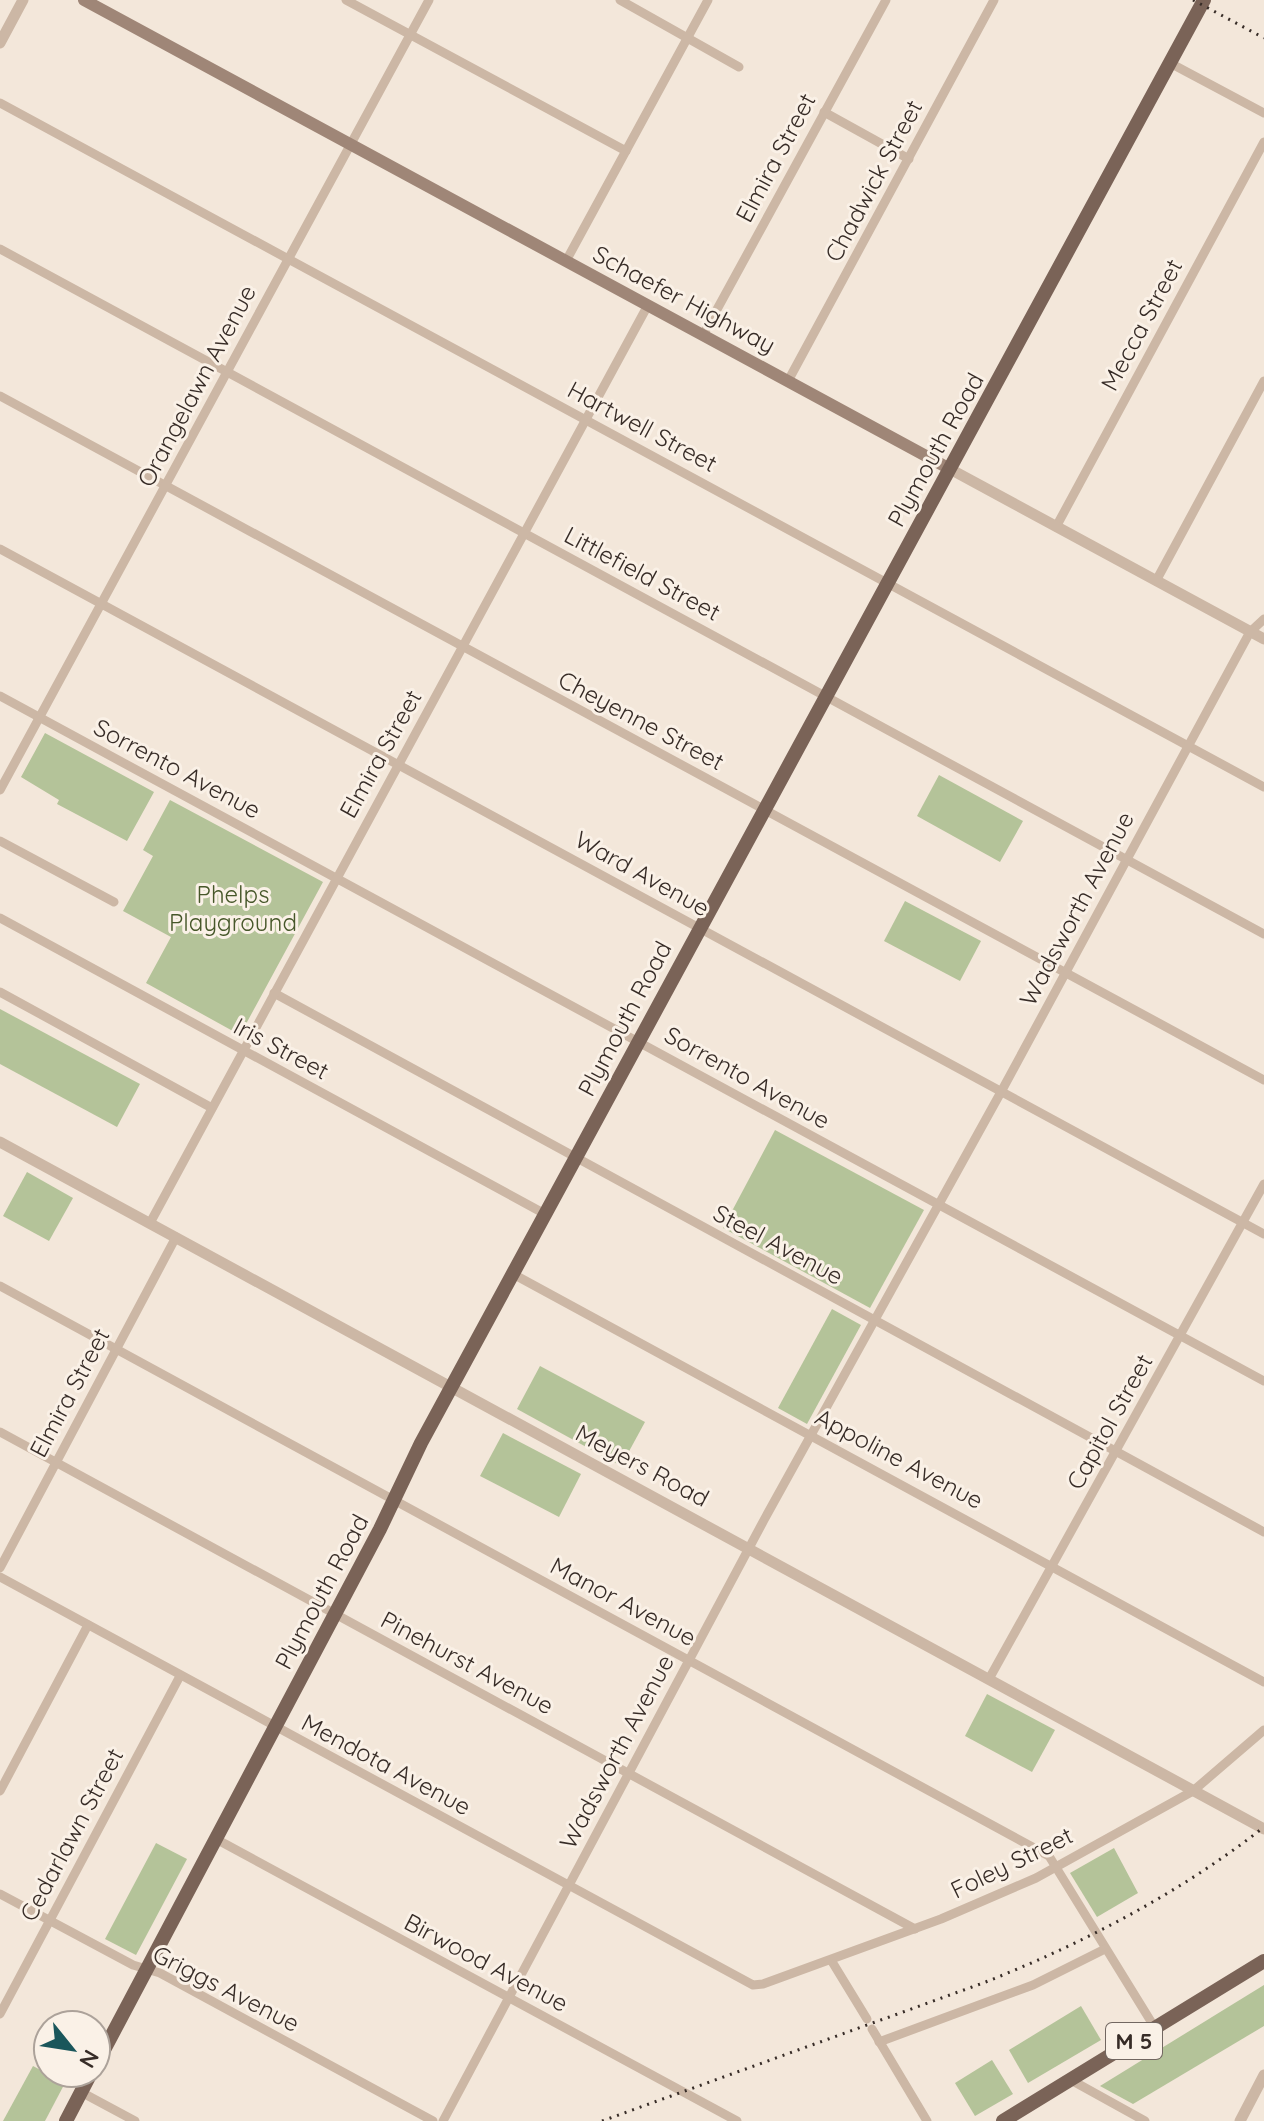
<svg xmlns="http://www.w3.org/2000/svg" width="1264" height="2121" font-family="Quicksand,sans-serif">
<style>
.green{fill:#b4c399}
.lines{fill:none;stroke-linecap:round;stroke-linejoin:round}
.minor{stroke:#ccb7a5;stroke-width:9}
.tertiary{stroke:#ccb7a5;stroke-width:11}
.secondary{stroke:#9f8677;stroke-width:12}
.primary{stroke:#7a6357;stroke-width:14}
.rail{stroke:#372c27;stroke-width:3;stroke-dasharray:2 6;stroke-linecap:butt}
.labels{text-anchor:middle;stroke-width:6;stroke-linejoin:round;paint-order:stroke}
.shield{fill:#faf1e7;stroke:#726761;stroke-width:2}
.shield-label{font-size:22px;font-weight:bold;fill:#372c27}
.street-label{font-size:24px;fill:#372c27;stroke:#faf1e7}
.park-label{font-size:24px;fill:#465729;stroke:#faf1e7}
</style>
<rect width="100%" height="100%" fill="#f3e7da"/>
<g class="green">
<polygon points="45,733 154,792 127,841 57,804 59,800 21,777"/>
<polygon points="939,775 1023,821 1000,862 917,816"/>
<polygon points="170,800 323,882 240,1035 146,983 171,937 123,911 153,856 143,850"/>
<polygon points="905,901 981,941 960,981 884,941"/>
<polygon points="0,1009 140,1084 117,1127 0,1064"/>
<polygon points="775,1130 924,1210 870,1308 723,1228"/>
<polygon points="27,1172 73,1198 49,1241 3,1216"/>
<polygon points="832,1309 861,1325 807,1424 778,1408"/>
<polygon points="540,1366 645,1422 621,1466 517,1409"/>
<polygon points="503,1433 581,1474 559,1517 480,1476"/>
<polygon points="987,1694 1055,1730 1032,1772 965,1736"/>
<polygon points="156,1843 187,1859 136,1955 105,1939"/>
<polygon points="1114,1848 1138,1893 1097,1917 1070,1873"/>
<polygon points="1264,1985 1264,2026 1133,2104 1100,2086"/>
<polygon points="1081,2006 1101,2040 1028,2083 1009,2050"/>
<polygon points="992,2060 1013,2094 975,2116 955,2083"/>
<polygon points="33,2066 65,2083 45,2121 3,2121"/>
</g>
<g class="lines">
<g class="minor">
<polyline points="346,0 626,151"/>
<polyline points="620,0 739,67"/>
<polyline points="1170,63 1264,113"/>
<polyline points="0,103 1264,787"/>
<polyline points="824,112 909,159"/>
<polyline points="0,249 1264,934"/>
<polyline points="566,261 708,0"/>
<polyline points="703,335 886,0"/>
<polyline points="788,381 994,0"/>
<polyline points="0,396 1264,1080"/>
<polyline points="1056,527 1264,142"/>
<polyline points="0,549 1264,1234"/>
<polyline points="1156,581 1264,381"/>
<polyline points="0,696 1264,1381"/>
<polyline points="0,790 429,0"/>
<polyline points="0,841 114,902"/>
<polyline points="0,918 545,1214"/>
<polyline points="0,992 212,1108"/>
<polyline points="274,993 1264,1532"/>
<polyline points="150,1223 648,305"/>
<polyline points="513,1274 1264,1682"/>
<polyline points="0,1286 1049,1856 1155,2028"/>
<polyline points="0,1432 915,1929"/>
<polyline points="0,1568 176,1237"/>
<polyline points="0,1577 753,1985 763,1984 941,1919 1036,1878 1193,1791 1264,1730"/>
<polyline points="989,1679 1264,1184"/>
<polyline points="0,1791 88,1625"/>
<polyline points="216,1839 737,2121"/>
<polyline points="0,1894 133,1965 160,1973 433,2121"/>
<polyline points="831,1960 867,2019"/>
<polyline points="0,2014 180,1676"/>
<polyline points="872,2029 927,2121"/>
<polyline points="879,2042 1033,1985 1105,1949"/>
<polyline points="1071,2080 1145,2121"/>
<polyline points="81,2092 135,2121"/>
<polyline points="443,2121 764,1520 1001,1092 1250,632 1264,619"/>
</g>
<g class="tertiary">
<polyline points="0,43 23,0"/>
<polyline points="950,469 1264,639"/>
<polyline points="0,1142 1264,1829"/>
<polyline points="1240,2121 1264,2075"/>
</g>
<polyline class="secondary" points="84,0 950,469"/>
<g class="primary">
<polyline points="96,2065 380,1529 421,1443 1204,0"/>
<polyline points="66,2121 91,2073"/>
<polyline points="1003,2121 1264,1961"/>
</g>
<g class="rail">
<polyline points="1193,0 1264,38"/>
<path d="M602,2121L983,1983C1082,1944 1180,1893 1264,1827"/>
</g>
</g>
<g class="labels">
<rect class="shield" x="1106" y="2023" width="56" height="36" rx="6"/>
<g class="shield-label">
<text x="1134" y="2049">M 5</text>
</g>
<g class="street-label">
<text transform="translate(776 158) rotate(-62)" y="8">Elmira Street</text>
<text transform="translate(874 181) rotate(-62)" y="8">Chadwick Street</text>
<text transform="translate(684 300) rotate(28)" y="8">Schaefer Highway</text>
<text transform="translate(1142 325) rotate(-62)" y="8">Mecca Street</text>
<text transform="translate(197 386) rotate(-62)" y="8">Orangelawn Avenue</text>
<text transform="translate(642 427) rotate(28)" y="8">Hartwell Street</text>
<text transform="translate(936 450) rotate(-61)" y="8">Plymouth Road</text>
<text transform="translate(642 574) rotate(28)" y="8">Littlefield Street</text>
<text transform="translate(641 721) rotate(28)" y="8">Cheyenne Street</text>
<text transform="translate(381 754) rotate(-61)" y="8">Elmira Street</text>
<text transform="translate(177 769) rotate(28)" y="8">Sorrento Avenue</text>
<text transform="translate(642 874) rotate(29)" y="8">Ward Avenue</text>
<text transform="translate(1077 909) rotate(-62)" y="8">Wadsworth Avenue</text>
<text transform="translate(625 1019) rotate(-62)" y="8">Plymouth Road</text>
<text transform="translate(281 1049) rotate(28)" y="8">Iris Street</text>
<text transform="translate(747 1078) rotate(29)" y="8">Sorrento Avenue</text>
<text transform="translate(778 1245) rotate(28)" y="8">Steel Avenue</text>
<text transform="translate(70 1393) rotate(-62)" y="8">Elmira Street</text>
<text transform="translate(1110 1422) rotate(-61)" y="8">Capitol Street</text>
<text transform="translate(899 1459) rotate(28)" y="8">Appoline Avenue</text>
<text transform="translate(642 1466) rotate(28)" y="8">Meyers Road</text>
<text transform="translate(322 1592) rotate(-62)" y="8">Plymouth Road</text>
<text transform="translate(623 1602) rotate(28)" y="8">Manor Avenue</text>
<text transform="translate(467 1663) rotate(28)" y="8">Pinehurst Avenue</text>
<text transform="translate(617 1752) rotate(-62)" y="8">Wadsworth Avenue</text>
<text transform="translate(386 1765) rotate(28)" y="8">Mendota Avenue</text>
<text transform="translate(72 1835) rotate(-62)" y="8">Cedarlawn Street</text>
<text transform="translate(1012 1863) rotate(-26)" y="8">Foley Street</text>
<text transform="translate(486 1963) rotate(28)" y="8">Birwood Avenue</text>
<text transform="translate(226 1989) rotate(27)" y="8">Griggs Avenue</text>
</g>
<g class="park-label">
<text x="233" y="903">Phelps<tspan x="233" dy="28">Playground</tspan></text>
</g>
</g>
<g transform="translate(72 2049) rotate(120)"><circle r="38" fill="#faf1e7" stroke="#aca29a" stroke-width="2"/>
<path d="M0-6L14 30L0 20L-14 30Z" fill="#1a565b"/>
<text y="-12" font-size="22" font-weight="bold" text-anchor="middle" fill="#372c27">N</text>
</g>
</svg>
